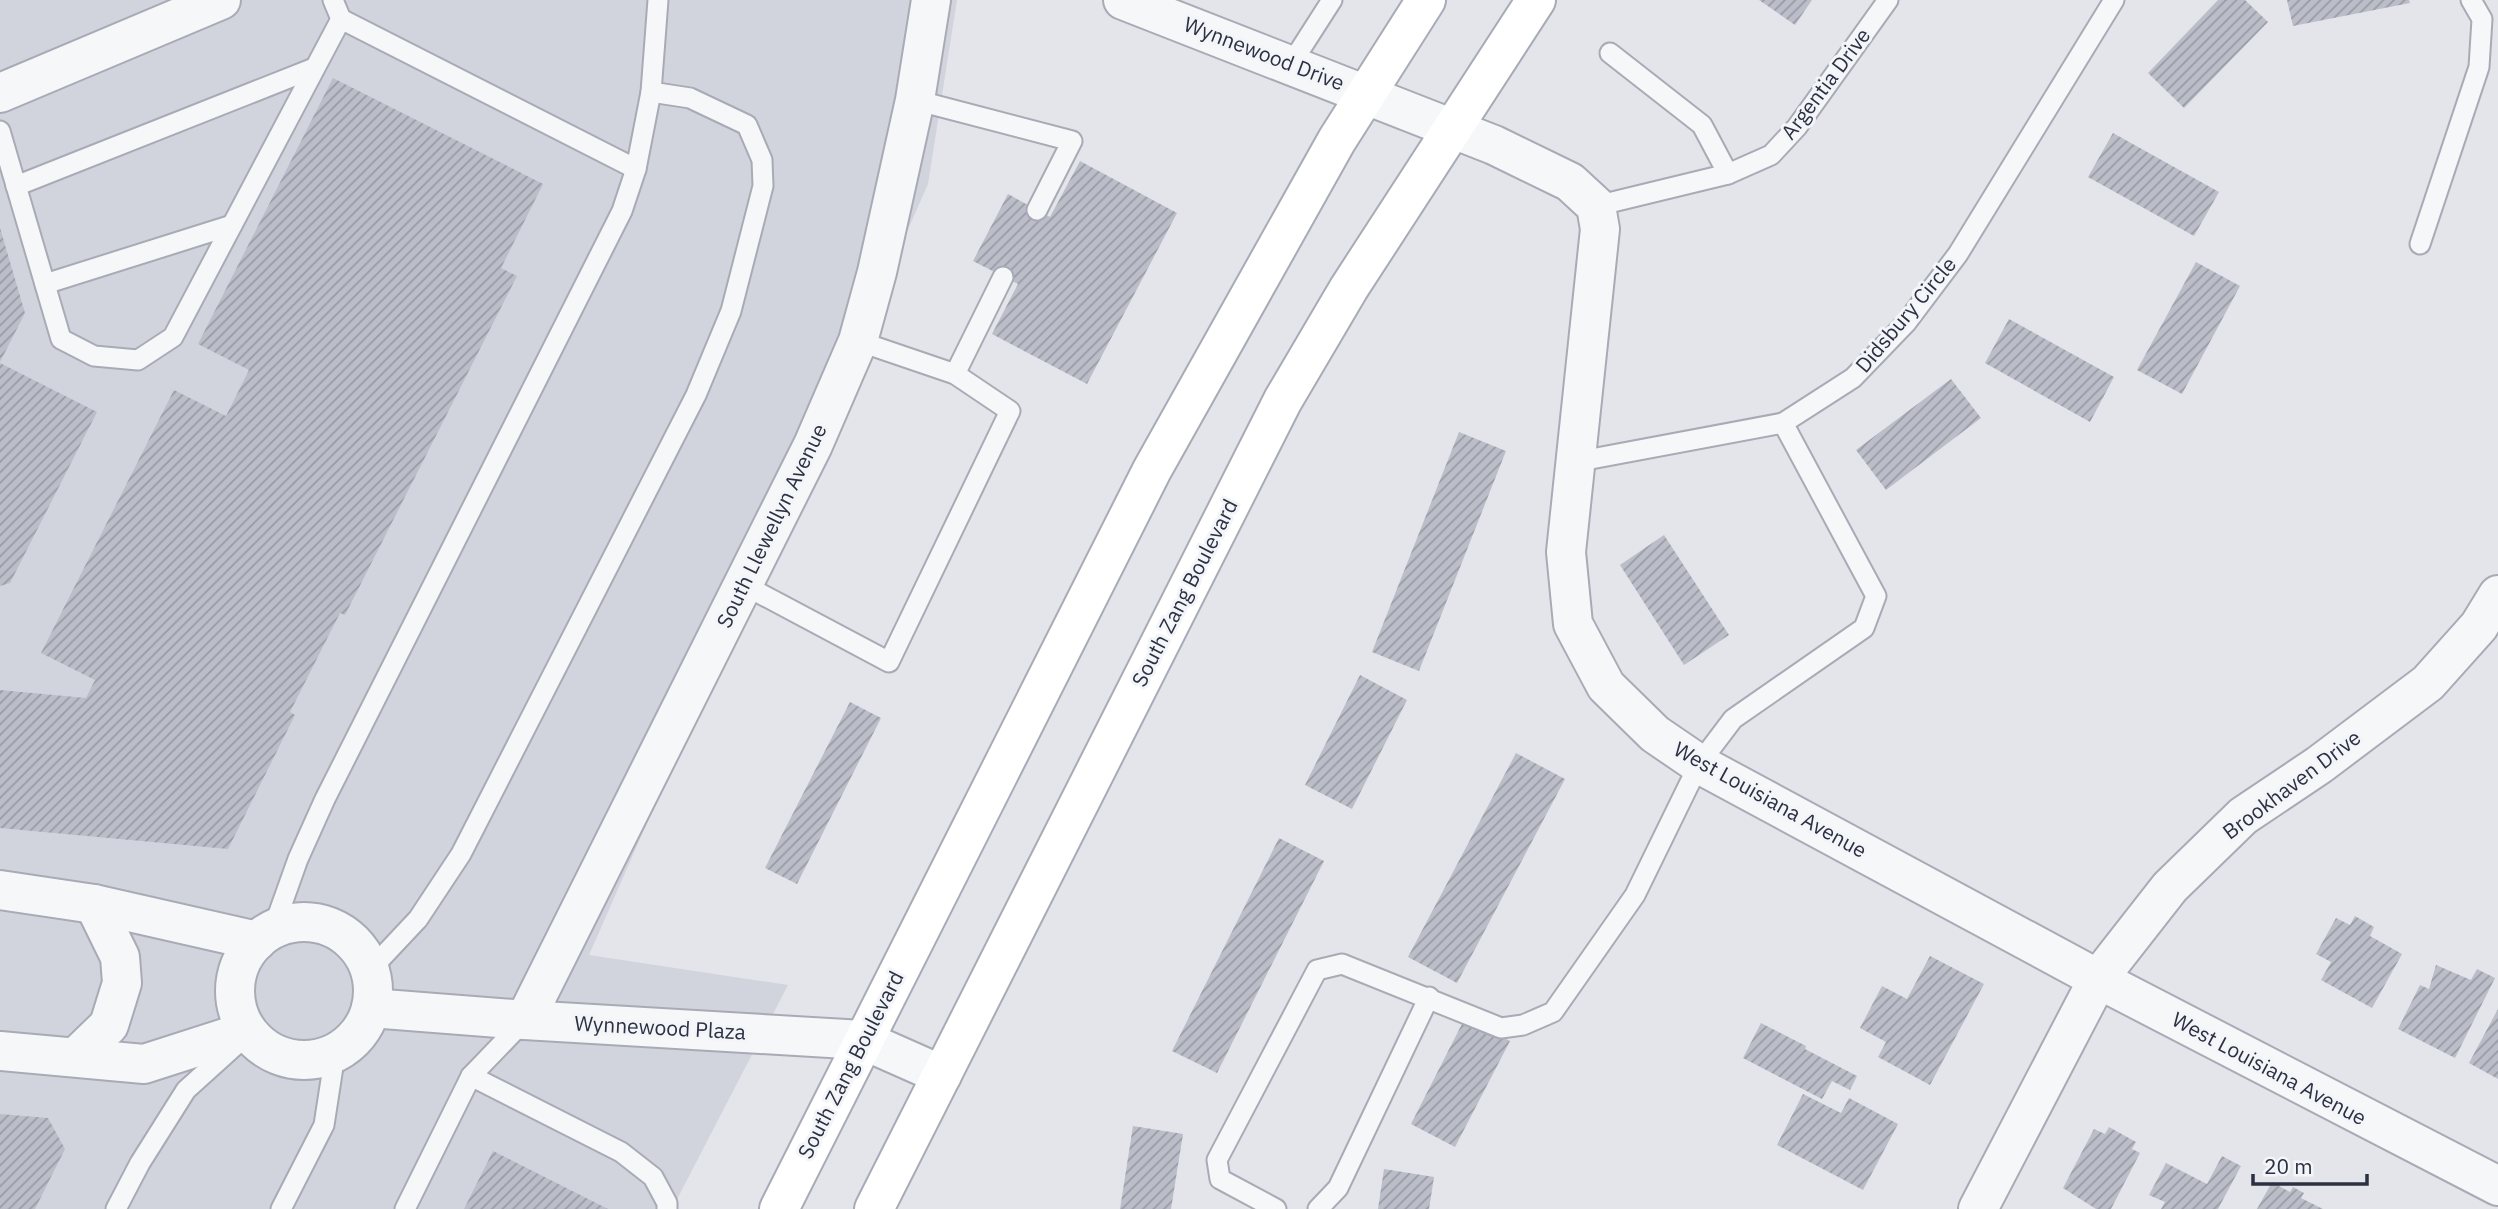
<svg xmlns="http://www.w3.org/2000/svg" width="2498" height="1209" font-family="'IBM Plex Sans',sans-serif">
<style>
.built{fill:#d1d4dd}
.building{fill:url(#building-hatch)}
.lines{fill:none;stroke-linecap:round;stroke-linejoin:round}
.lane-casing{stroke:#a8abb5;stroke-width:23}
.street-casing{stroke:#a8abb5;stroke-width:42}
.secondary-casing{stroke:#a8abb5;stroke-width:42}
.lane{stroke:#f6f7f9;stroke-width:19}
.street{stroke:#f6f7f9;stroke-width:38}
.secondary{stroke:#fff;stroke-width:38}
.labels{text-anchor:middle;stroke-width:6;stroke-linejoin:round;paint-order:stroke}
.street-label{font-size:21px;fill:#2b3143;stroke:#f3f5f8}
</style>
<defs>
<pattern id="building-hatch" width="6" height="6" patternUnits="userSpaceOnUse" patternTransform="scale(1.75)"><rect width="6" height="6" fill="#bbbec8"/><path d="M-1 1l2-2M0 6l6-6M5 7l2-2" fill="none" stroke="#989ba4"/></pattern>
</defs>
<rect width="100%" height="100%" fill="#e3e5eb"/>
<polygon class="built" points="0,0 957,0 928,184 589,955 788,985 672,1209 0,1209"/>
<g class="building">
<polygon points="1759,0 1812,0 1795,25"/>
<polygon points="2218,0 2245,0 2268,22 2184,108 2148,73"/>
<polygon points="2287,0 2409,0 2410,3 2293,26"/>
<polygon points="333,78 543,184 501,268 517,276 345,615 340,613 290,712 295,715 228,849 0,828 0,690 86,698 95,680 41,653 174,390 226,416 249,370 198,344"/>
<polygon points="2113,133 2219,192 2194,236 2088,177"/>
<polygon points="1080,161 1177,213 1087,384 992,334 1018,284 973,261 1008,194 1050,217"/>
<polygon points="0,228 25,313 0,362"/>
<polygon points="2196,262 2240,286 2182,394 2137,370"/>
<polygon points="2009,319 2114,377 2090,422 1985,363"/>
<polygon points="0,363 97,412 10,583 0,586"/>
<polygon points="1951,379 1981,418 1886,490 1856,450"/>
<polygon points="1459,432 1506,451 1419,671 1372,652"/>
<polygon points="1664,535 1729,635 1684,665 1620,565"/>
<polygon points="1360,675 1407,700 1352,809 1305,785"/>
<polygon points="850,702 881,718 797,884 765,868"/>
<polygon points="1516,753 1565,779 1457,983 1408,957"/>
<polygon points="1279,838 1324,861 1217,1073 1172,1051"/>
<polygon points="2355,916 2374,927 2370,936 2402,954 2372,1008 2321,980 2331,962 2316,954 2336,918 2350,925"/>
<polygon points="1930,956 1984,984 1930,1085 1878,1057 1886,1042 1860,1028 1882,986 1907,999"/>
<polygon points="2436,965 2471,980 2477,969 2495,978 2455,1058 2398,1029 2420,985 2429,989"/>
<polygon points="2498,1009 2498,1079 2469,1063"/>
<polygon points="1465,1018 1510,1041 1455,1147 1411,1124"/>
<polygon points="1761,1023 1806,1046 1805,1049 1857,1076 1850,1090 1832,1081 1822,1099 1743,1058"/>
<polygon points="1803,1094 1841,1113 1849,1098 1898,1124 1863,1190 1777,1145"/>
<polygon points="0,1114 48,1118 65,1149 35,1209 0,1209"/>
<polygon points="1133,1126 1183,1134 1171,1209 1120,1209"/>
<polygon points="2109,1127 2136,1142 2132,1149 2140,1153 2111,1209 2096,1209 2063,1188 2094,1129 2105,1134"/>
<polygon points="493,1151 608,1209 464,1209"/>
<polygon points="2222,1156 2241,1166 2218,1209 2161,1209 2165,1202 2149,1195 2166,1163 2207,1184"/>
<polygon points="1384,1169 1434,1177 1429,1209 1378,1209"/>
<polygon points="2272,1182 2290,1192 2293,1187 2304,1193 2301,1198 2323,1209 2257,1209"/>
</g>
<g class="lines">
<g class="lane-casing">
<g id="lane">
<polyline points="333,0 341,19 636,169"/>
<polyline points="1610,53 1702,125 1728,174"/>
<polyline points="1291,64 1332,0"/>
<polyline points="915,100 1072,141 1037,210"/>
<polyline points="0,131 61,339 94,356 138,360 173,337 341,19"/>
<polyline points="16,186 314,68"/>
<polyline points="1596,206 1728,174 1771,155 1797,127 1888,0"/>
<polyline points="2420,244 2479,67 2482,19 2471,0"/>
<polyline points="45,284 232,225"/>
<polyline points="955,374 1003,277"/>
<polyline points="1575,462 1783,423 1853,378 1906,323 1958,254 2114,0"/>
<polyline points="744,585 889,662 1010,411 955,374 858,341"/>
<polyline points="273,929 298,859 325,799 622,211 636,169 651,92 658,0"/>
<polyline points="370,970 418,919 461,854 696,395 731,311 763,186 762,160 747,125 690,98 651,92"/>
<polyline points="471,1076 621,1152 653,1177 667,1203 667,1209"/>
<polyline points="116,1209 140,1163 186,1090 238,1043"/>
<polyline points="281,1209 324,1125 335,1054"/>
<polyline points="405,1209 471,1076 525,1020"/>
<polyline points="1276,1209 1220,1179 1217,1160 1317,970 1342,964 1501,1028 1523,1025 1553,1012 1635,895 1699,764 1733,719 1864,628 1876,596 1783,423"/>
<polyline points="1318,1209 1338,1188 1429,997"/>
</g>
</g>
<g class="street-casing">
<g id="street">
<polyline points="1123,0 1494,145 1570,182 1596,206 1600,229 1566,552 1573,624 1606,686 1655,734 1699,764 2098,979 2498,1186"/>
<polyline points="0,93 221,0"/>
<polyline points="0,890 94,904 257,941"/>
<circle cx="304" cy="991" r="69"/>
<polyline points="371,1008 525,1020 863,1040 942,1075"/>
<polyline points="525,1020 813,445 858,341 877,272 915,100 931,0"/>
<polyline points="0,1051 144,1064 247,1031"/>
<polyline points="76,1057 109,1025 122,983 120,957 94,904"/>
<polyline points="1978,1209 2098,979 2170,887 2243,816 2319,765 2428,683 2479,626 2498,595"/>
</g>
</g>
<g class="secondary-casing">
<g id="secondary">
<polyline points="779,1209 1152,470 1337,140 1426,0"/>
<polyline points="874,1209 1283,400 1349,288 1536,0"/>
</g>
</g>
<use href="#lane" class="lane"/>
<use href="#street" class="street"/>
<use href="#secondary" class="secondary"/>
</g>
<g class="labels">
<g class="street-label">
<text transform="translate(1264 54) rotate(21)" y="7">Wynnewood Drive</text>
<text transform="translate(1826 84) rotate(-53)" y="7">Argentia Drive</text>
<text transform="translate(1906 315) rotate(-50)" y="7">Didsbury Circle</text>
<text transform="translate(772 526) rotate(-64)" y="7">South Llewellyn Avenue</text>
<text transform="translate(1185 593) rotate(-63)" y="7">South Zang Boulevard</text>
<text transform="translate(2292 785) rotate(-37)" y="7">Brookhaven Drive</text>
<text transform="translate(1770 800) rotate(29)" y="7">West Louisiana Avenue</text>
<text transform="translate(660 1028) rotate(3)" y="7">Wynnewood Plaza</text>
<text transform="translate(851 1065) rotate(-63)" y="7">South Zang Boulevard</text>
<text transform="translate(2269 1069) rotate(28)" y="7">West Louisiana Avenue</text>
</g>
</g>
<path d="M2253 1174v10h114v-10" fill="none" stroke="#2b3143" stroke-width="3.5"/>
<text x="2264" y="1174" font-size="21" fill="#2b3143" stroke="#f3f5f8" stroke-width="5" paint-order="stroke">20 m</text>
</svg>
